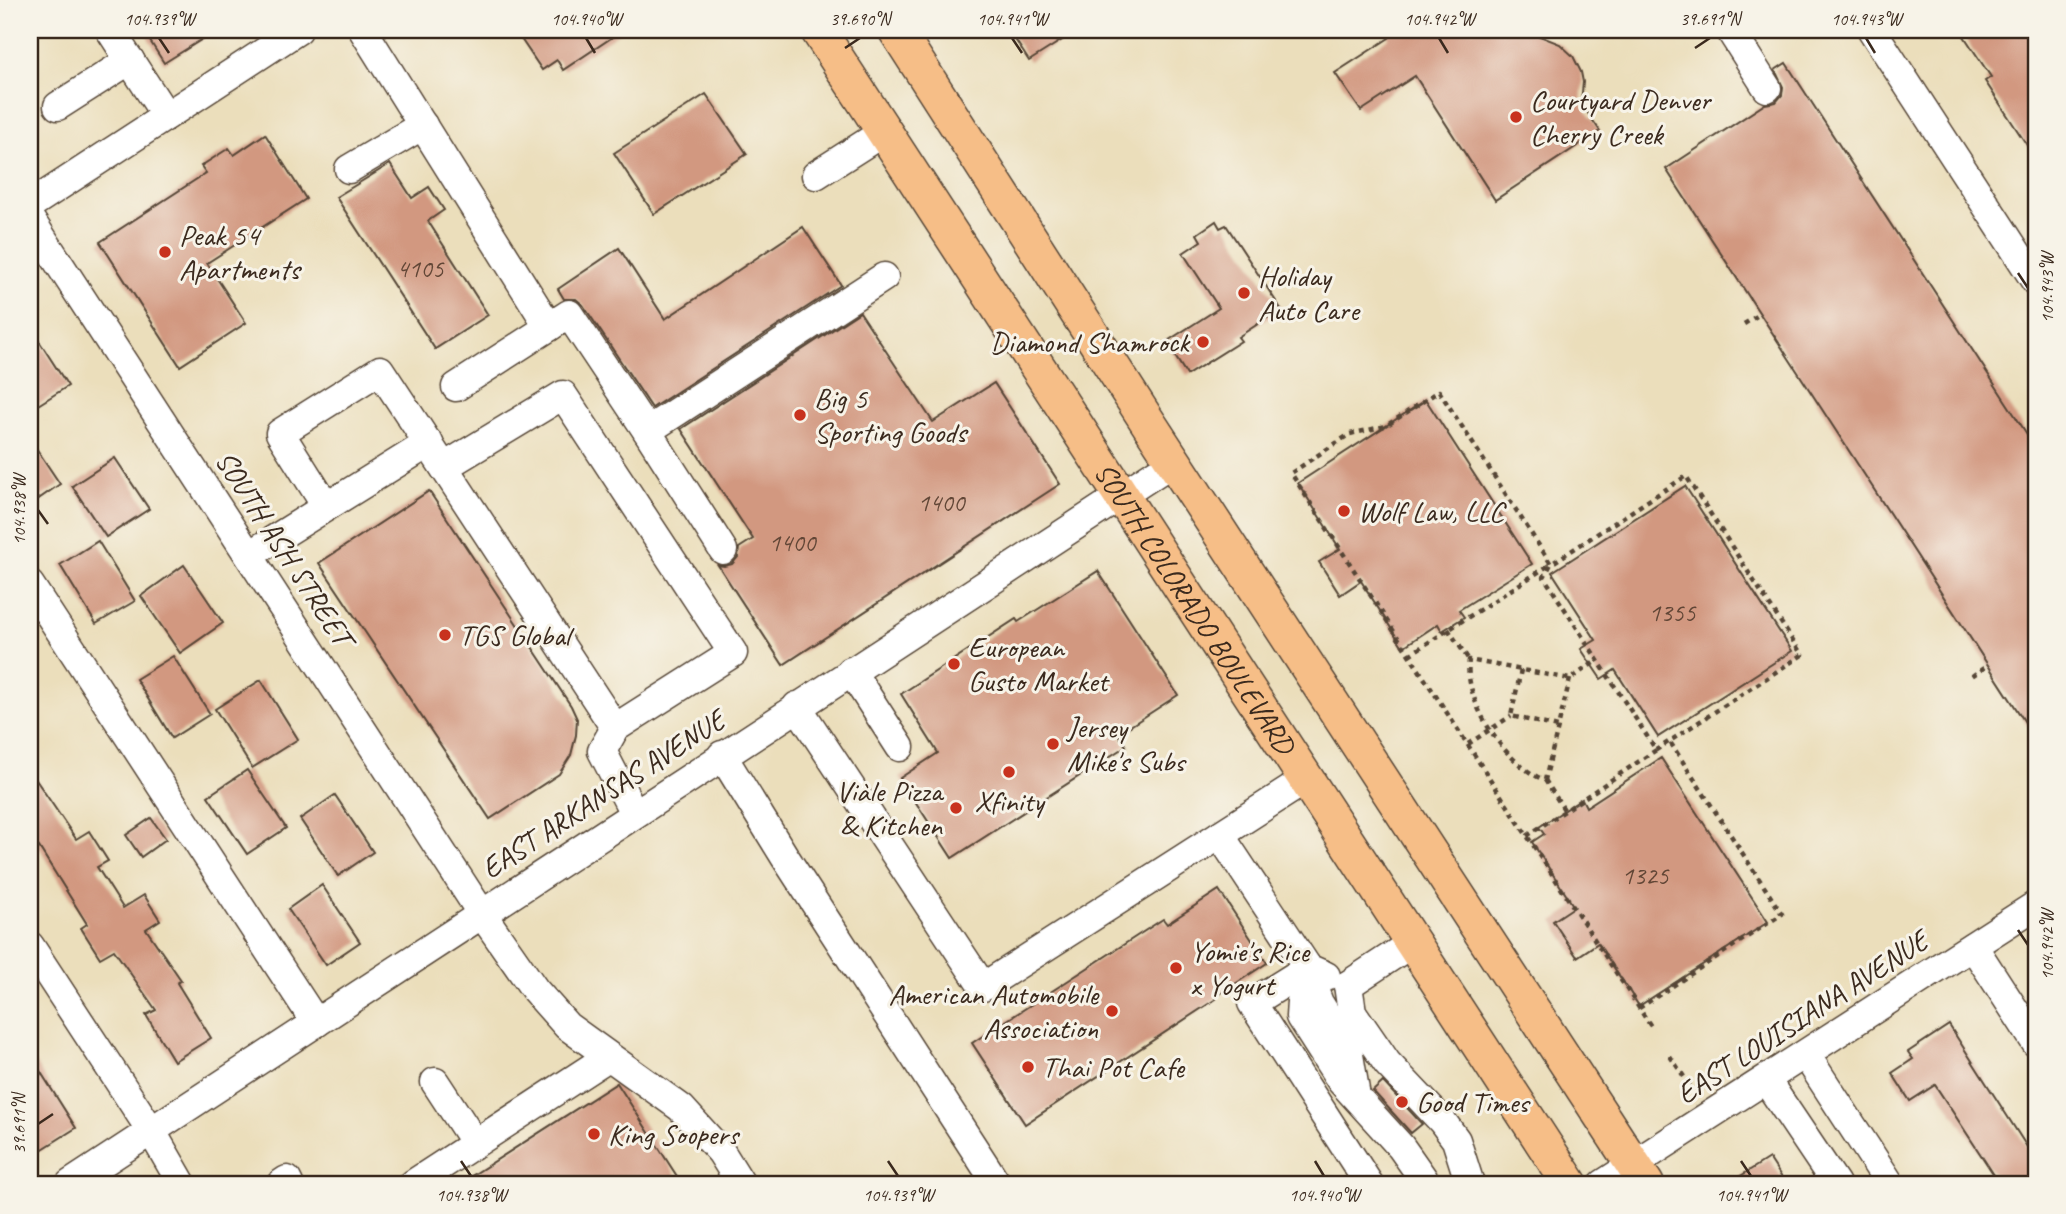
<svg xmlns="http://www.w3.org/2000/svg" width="2066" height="1214" font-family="Caveat,sans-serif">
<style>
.building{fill:#d29880}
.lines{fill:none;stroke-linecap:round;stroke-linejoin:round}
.minor-casing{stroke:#554536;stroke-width:31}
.major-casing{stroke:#554536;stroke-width:38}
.path{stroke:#554536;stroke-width:4.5;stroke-dasharray:5 5;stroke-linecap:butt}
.minor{stroke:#fff;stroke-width:28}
.major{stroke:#f6be87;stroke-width:35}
.ticks{fill:none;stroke:#3b2a1e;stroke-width:2.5}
.poi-dot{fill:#c8321e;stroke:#f7f3e8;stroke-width:2.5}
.labels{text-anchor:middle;stroke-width:6;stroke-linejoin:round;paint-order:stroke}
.number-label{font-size:26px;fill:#614636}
.poi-label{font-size:30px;fill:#3b2a1e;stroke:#f7f3e8;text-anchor:start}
.street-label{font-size:30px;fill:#3b2a1e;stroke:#f7f3e8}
.neatline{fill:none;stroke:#3b2a1e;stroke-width:2.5}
.ticks-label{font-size:18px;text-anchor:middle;fill:#3b2a1e}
</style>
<rect width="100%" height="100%" fill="#f7f3e8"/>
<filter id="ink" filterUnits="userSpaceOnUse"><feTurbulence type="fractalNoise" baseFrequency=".0143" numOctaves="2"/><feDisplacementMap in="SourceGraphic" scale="14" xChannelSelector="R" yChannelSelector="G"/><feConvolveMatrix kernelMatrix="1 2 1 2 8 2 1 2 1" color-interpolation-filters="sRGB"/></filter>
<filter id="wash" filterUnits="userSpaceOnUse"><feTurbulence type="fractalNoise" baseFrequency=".00686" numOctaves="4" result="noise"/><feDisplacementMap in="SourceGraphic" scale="28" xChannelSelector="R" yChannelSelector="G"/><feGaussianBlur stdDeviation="1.57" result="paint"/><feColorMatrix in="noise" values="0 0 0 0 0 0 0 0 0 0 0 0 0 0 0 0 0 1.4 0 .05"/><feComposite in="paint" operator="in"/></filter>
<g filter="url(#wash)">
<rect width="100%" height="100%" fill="#ebdebb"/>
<g id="blocks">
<g class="building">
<polygon points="143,30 217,30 164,63"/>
<polygon points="515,30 623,30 563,70 557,60 542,70"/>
<polygon points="1009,30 1078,30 1029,61"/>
<polygon points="1384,30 1533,30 1537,35 1560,44 1573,56 1581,72 1583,82 1581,103 1600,131 1495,200 1415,76 1361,111 1335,73 1389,38"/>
<polygon points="1960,30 2030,30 2036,39 2036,159 1985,81 1991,77"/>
<polygon points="1786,63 2036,448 2036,739 1666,169 1765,104 1776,102 1782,95 1783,87 1775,70"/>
<polygon points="706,94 747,154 654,214 614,153"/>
<polygon points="265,134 306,199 207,263 246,323 180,366 100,242 206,173 201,166 229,148 234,155"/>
<polygon points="390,164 412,198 429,187 444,210 428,221 488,315 435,349 336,197"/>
<polygon points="1216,221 1220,228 1226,225 1281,309 1238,337 1241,341 1187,375 1166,342 1219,308 1183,253 1201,241 1197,234"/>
<polygon points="803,227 841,285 652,408 583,305 576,299 564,299 558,289 619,248 665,319"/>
<polygon points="860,312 933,422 994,383 1060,484 783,665 718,565 724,566 732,564 738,557 739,548 753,539 681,429"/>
<polygon points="30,327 68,386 30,410"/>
<polygon points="1426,400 1532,564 1459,610 1464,617 1442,631 1438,624 1403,647 1361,581 1340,595 1319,562 1340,549 1298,483"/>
<polygon points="30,439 60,484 30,505"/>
<polygon points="115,458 149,509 106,537 72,486"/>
<polygon points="1685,486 1792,651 1658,737 1615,670 1601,679 1581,649 1596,640 1552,572"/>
<polygon points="429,491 571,706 577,719 576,735 571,755 559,774 490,819 319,563"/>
<polygon points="98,541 135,601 96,624 60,565"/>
<polygon points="184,565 223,623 180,653 141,596"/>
<polygon points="1098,571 1178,695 1118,734 1126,746 952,858 900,778 938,753 901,694 1016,619 1018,622"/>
<polygon points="173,656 210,714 172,738 136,679"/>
<polygon points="261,680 298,739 252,768 215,709"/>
<polygon points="1661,758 1768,922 1639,1006 1598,943 1577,957 1553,921 1574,907 1532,842 1544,834 1539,827 1582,799 1586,807"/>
<polygon points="247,770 286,828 247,854 208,796"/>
<polygon points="30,771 76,839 89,831 108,861 97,867 123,908 144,895 160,920 146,929 181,980 177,983 211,1038 174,1061 146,1015 156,1010 114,950 100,958 81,928 87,924 39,847 30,853"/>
<polygon points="335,795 373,852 338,876 300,819"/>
<polygon points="151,818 166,839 141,857 126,835"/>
<polygon points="322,885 360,942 326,965 288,909"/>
<polygon points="1219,890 1267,963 1215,997 1216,999 1025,1124 972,1043 1163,919 1167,924"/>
<polygon points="1949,1025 2036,1161 2036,1184 2000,1184 1935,1085 1910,1101 1892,1073 1913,1059 1908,1052"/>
<polygon points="30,1055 76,1128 30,1157"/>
<polygon points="1383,1082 1422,1124 1411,1133 1373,1091"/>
<polygon points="617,1083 682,1184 459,1184"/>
<polygon points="1769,1158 1786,1184 1728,1184"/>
</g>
</g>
</g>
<g filter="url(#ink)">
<use href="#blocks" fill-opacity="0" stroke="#554536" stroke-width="2"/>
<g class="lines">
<g class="minor-casing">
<g id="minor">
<polyline points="110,30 166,116"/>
<polyline points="363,30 549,327 456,387"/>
<polyline points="1730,30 1767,88"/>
<polyline points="1872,30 2036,282"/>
<polyline points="58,106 130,60"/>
<polyline points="349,169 423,125"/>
<polyline points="816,175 885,131"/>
<polyline points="30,205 298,30"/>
<polyline points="30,219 482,914 535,990 567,1026 681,1108 721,1152 741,1184"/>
<polyline points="549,327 569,314 647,431"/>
<polyline points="444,467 563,395 733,653 615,728 602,751 634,813"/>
<polyline points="326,506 280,433 380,370 615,728"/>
<polyline points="723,550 647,431 884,277"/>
<polyline points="249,555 429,443"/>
<polyline points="30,585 316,1023"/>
<polyline points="851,671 900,747"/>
<polyline points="797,706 983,987 1307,779"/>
<polyline points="722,755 785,857 997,1184"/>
<polyline points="1220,835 1308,968 1326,976"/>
<polyline points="30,946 152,1132 182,1184"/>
<polyline points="1973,946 2036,1043"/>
<polyline points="1308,968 1252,1003 1369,1184"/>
<polyline points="1322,974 1314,990 1301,1001 1300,1017 1341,1081 1401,1147 1427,1184"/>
<polyline points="1348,985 1352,1012 1387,1063 1442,1121 1456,1140 1470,1184"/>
<polyline points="1348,985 1412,943"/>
<polyline points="1314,990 1319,1003 1348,1049 1356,1096"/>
<polyline points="1806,1055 1890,1184"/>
<polyline points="1766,1080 1836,1184"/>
<polyline points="435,1082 475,1143"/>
<polyline points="70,1184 1174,461"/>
<polyline points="281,1184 287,1180 289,1184"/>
<polyline points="413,1184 608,1057"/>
<polyline points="1603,1184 2036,905"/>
</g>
</g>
<g class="major-casing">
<g id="major">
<path id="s1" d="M818,30L1570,1184"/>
<polyline points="896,30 1151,427 1646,1184"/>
</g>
</g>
<g class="path">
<polyline points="1744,324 1760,314"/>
<polyline points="1448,629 1469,660"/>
<path d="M1409,655L1551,564L1439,391L1386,426L1350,434L1291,473C1411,658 1532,843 1652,1028"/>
<polyline points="1521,670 1511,716 1558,727"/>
<polyline points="1972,676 1988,665"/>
<path d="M1570,679L1545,780C1506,766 1463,701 1469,660L1570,679L1598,660"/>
<polyline points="1468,744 1511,716"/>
<polyline points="1545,780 1565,811"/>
<polyline points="1527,836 1656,750 1544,577 1551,564 1686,476 1802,655 1656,750"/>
<polyline points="1639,1008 1782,914 1670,742"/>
<polyline points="1670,1056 1691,1087"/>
</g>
<use href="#minor" class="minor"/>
<use href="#major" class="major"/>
</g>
</g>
<path class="ticks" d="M159,38L169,53M586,38L595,53M1012,38L1022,53M1439,38L1448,53M1866,38L1875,53M845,48L860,38M1695,48L1710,38M2018,273L2028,288M38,510L48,524M2018,930L2028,945M38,1124L53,1114M461,1161L471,1176M888,1161L898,1176M1315,1161L1324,1176M1741,1161L1751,1176"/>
<g class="poi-dot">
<circle cx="1516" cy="117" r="7"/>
<circle cx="165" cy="252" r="7"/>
<circle cx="1244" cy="293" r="7"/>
<circle cx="1203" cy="342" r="7"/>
<circle cx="800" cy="415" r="7"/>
<circle cx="1344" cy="511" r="7"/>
<circle cx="445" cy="635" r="7"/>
<circle cx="954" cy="664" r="7"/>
<circle cx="1053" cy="744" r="7"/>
<circle cx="1009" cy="772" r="7"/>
<circle cx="956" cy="808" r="7"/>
<circle cx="1176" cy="968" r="7"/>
<circle cx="1112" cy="1011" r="7"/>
<circle cx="1028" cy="1067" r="7"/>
<circle cx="1402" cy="1102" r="7"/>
<circle cx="594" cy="1134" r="7"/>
</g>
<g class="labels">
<g class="number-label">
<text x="420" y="277">4105</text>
<text x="941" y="511">1400</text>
<text x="792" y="551">1400</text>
<text x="1672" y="621">1355</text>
<text x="1645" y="884">1325</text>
</g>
<g class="poi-label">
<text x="1530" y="110">Courtyard Denver<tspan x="1530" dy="34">Cherry Creek</tspan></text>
<text x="179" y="245">Peak 54<tspan x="179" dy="34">Apartments</tspan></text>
<text x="1258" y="286">Holiday<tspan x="1258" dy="34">Auto Care</tspan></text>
<text x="1189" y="352" text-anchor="end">Diamond Shamrock</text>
<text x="814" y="408">Big 5<tspan x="814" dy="34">Sporting Goods</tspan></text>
<text x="1358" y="521">Wolf Law, LLC</text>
<text x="459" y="645">TGS Global</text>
<text x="968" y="657">European<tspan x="968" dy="34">Gusto Market</tspan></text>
<text x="1067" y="737">Jersey<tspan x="1067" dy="34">Mike's Subs</tspan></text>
<text x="942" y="801" text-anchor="end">Viàle Pizza<tspan x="942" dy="34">&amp; Kitchen</tspan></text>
<text x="1009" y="811" text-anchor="middle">Xfinity</text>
<text x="1190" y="961">Yomie's Rice<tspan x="1190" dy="34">x Yogurt</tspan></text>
<text x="1098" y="1004" text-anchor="end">American Automobile<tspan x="1098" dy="34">Association</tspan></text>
<text x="1042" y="1077">Thai Pot Cafe</text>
<text x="1416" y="1112">Good Times</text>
<text x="608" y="1144">King Soopers</text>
</g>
<g class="street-label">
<text transform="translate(284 548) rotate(57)" y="10">SOUTH ASH STREET</text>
<text dy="10" stroke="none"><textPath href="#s1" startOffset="690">SOUTH COLORADO BOULEVARD</textPath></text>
<text transform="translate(603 794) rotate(-33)" y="10">EAST ARKANSAS AVENUE</text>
<text transform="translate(1802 1017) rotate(-33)" y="10">EAST LOUISIANA AVENUE</text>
</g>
</g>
<rect width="2066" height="1214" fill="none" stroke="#f7f3e8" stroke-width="77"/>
<rect x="38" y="38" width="1990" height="1138" class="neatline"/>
<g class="ticks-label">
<text x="159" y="25">104.939°W</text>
<text x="586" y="25">104.940°W</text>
<text x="860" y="25">39.690°N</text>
<text x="1012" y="25">104.941°W</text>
<text x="1439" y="25">104.942°W</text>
<text x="1710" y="25">39.691°N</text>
<text x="1866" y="25">104.943°W</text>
<text transform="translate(2047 288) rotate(-90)" y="6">104.943°W</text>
<text transform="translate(19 510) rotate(-90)" y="6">104.938°W</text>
<text transform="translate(2047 945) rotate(-90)" y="6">104.942°W</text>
<text transform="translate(19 1124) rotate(-90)" y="6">39.691°N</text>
<text x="471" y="1201">104.938°W</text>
<text x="898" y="1201">104.939°W</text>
<text x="1324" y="1201">104.940°W</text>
<text x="1751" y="1201">104.941°W</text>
</g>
</svg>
